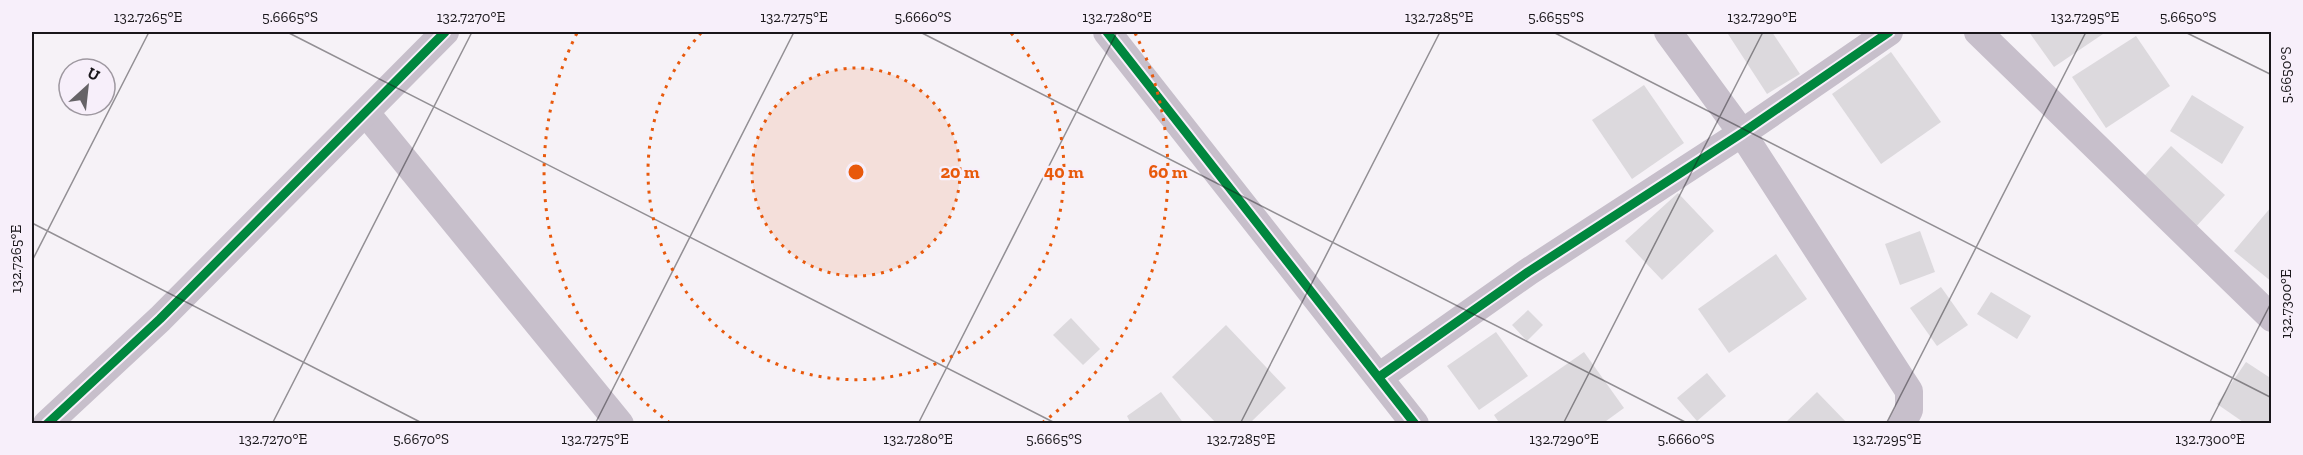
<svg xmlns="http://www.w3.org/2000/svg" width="2303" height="455" font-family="'Zilla Slab',serif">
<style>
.building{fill:#dcd9dd}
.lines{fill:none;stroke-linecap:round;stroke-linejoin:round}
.street{stroke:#c7bfcb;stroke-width:28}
.cycleway-casing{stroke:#f7effa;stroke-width:13}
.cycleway{stroke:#00873e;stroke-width:9}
.ticks{fill:none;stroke:#19161a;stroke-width:1.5;stroke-opacity:0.45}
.ring{fill:none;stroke:#e8590c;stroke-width:3;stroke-dasharray:3 6}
.centre{fill:#e8590c;stroke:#f7effa;stroke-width:3}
.ring-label{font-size:18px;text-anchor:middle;font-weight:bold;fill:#e8590c;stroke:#f7effa;stroke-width:4.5;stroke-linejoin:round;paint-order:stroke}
.neatline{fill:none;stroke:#19161a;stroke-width:2}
.ticks-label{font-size:15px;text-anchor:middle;fill:#19161a}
</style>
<rect width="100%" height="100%" fill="#f6f2f7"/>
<g class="building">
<polygon points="1731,32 1772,32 1800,74 1767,94 1728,34"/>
<polygon points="2029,32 2106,32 2054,67"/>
<polygon points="2136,36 2170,86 2106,128 2072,77"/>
<polygon points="1891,52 1941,122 1881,164 1832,94"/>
<polygon points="1644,85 1684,143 1632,179 1592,120"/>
<polygon points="2192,95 2244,127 2222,164 2170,131"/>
<polygon points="2171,146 2225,195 2193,230 2139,182"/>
<polygon points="1678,193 1714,231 1662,280 1625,241"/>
<polygon points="2272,206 2272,282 2234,251"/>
<polygon points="1920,231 1935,272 1900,285 1885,244"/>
<polygon points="1776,254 1807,299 1729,353 1698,309"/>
<polygon points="1941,287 1968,325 1937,346 1910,308"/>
<polygon points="1991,292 2031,316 2017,339 1977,314"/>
<polygon points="1528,310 1543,325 1527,341 1512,325"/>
<polygon points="1071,318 1100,349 1083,365 1053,335"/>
<polygon points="1226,325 1286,388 1249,424 1217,424 1172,377"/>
<polygon points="1496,332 1528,376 1479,410 1447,366"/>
<polygon points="1584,352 1624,408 1602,424 1500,424 1494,415"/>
<polygon points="2246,362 2272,379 2272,424 2246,424 2217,404"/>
<polygon points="1707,373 1726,396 1697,421 1677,398"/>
<polygon points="1161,392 1184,424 1131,424 1127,416"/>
<polygon points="1817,392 1848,424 1784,424"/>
</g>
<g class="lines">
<g class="street">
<polyline points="1107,32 1415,424"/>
<polyline points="1668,32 1742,133 1909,391 1909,410 1902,424"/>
<polyline points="1978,32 2272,318"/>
<polyline points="366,113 620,424"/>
<polyline points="1379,377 1528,272 1742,133 1889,32"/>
<polyline points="47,424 160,319 445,32"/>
</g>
<g class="cycleway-casing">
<g id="cycleway">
<polyline points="1107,32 1415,424"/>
<polyline points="1379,377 1528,272 1742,133 1889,32"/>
<polyline points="47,424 160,319 445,32"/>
</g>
</g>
<use href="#cycleway" class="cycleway"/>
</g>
<path class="ticks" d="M287,32L1057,424M920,32L1689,424M1553,32L2272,398M2185,32L2272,75M32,223L424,424M32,261L149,32M272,424L472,32M595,424L794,32M918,424L1117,32M1240,424L1440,32M1563,424L1763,32M1886,424L2086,32M2209,424L2272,301"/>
<circle cx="856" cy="172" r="104" fill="#e8590c" fill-opacity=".12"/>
<g class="ring">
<circle cx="856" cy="172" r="104"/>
<path d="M1011 33A208 208 0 1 1 701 33"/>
<path d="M670 423A312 312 0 0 1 577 33M1135 33A312 312 0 0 1 1042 423"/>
</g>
<circle cx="856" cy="172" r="9" class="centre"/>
<g class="ring-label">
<text x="960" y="178">20 m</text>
<text x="1064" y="178">40 m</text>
<text x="1168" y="178">60 m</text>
</g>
<rect width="2303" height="455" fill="none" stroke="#f7effa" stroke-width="66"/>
<g transform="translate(87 87) rotate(27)"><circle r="28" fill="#f7effa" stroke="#9e98a0" stroke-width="1.5"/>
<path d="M0-4.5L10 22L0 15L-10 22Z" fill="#666367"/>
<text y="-9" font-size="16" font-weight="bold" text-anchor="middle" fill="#19161a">U</text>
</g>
<rect x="33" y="33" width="2237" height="389" class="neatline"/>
<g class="ticks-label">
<text x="148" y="22">132.7265°E</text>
<text x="290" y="22">5.6665°S</text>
<text x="471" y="22">132.7270°E</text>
<text x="794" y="22">132.7275°E</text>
<text x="923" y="22">5.6660°S</text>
<text x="1117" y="22">132.7280°E</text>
<text x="1439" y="22">132.7285°E</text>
<text x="1556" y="22">5.6655°S</text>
<text x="1762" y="22">132.7290°E</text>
<text x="2085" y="22">132.7295°E</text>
<text x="2188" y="22">5.6650°S</text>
<text transform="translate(2286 75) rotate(-90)" y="5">5.6650°S</text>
<text transform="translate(16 259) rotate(-90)" y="5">132.7265°E</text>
<text transform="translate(2286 304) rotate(-90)" y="5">132.7300°E</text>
<text x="273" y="444">132.7270°E</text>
<text x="421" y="444">5.6670°S</text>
<text x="595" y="444">132.7275°E</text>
<text x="918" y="444">132.7280°E</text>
<text x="1054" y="444">5.6665°S</text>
<text x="1241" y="444">132.7285°E</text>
<text x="1564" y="444">132.7290°E</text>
<text x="1686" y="444">5.6660°S</text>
<text x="1887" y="444">132.7295°E</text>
<text x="2210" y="444">132.7300°E</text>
</g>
</svg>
